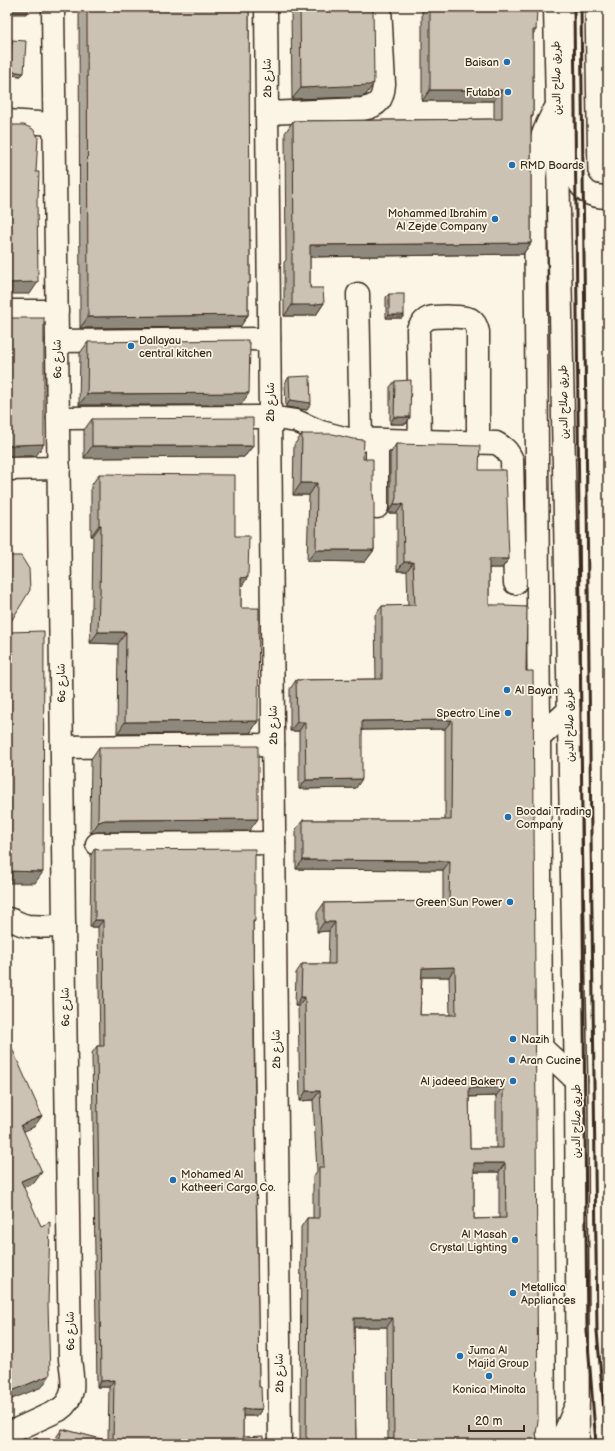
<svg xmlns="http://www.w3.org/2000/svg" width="615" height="1451" font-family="'Balsamiq Sans','Playpen Sans Arabic',sans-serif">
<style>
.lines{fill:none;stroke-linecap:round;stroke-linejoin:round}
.minor-casing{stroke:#3b2a1e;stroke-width:25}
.major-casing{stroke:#3b2a1e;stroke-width:25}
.minor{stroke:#fcf5e5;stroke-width:22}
.major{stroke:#fcf5e5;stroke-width:22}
.rail{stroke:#3b2a1e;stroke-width:3}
.wall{fill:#afa79a;stroke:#3b2a1e;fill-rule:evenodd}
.shaded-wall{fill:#8f887d;stroke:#3b2a1e}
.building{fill:#ccc2b3;stroke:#3b2a1e;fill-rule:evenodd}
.poi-dot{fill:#1f6fb2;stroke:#fcf5e5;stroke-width:1.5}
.labels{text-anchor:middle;stroke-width:3.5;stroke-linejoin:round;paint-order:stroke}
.poi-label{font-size:11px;fill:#3b2a1e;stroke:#fcf5e5;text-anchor:start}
.street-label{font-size:11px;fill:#3b2a1e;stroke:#fcf5e5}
</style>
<rect width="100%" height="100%" fill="#fcf5e5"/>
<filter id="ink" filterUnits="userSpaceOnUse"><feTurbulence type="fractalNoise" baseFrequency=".025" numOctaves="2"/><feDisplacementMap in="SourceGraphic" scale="8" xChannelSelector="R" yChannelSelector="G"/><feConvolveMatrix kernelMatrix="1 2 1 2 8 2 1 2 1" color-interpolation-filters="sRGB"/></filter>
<g filter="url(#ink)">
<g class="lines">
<g class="minor-casing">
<g id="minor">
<polyline points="266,7 280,1444"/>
<path d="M267,113L363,109C378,106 383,100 384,84L380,7"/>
<polyline points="7,121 54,124"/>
<polyline points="358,294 361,440"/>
<polyline points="7,311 57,311"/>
<polyline points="57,341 269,339"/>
<path d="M58,418L270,417L296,421L321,432L348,439L496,443C504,447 508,451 512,460L515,583"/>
<polyline points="377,440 377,507"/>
<path d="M420,441L418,329C421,324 424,320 429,318C436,316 464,316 470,319C475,322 477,327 478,332V443"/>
<polyline points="7,469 59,468"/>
<polyline points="62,747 273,745"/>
<polyline points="97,844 274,843"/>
<path d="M7,919C15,920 20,925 28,926C40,927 52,926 64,926"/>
<path d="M7,1434L59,1410C78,1397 72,1379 70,1359L64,926L53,7"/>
<path d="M542,1444L544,1431L535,177C538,148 541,132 557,106"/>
<polyline points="560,1444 578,1401"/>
</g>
</g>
<g class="major-casing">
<g id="major">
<polyline points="555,7 576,1080 578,1444"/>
<path d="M573,7L576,175C582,192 590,197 608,197"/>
<polyline points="539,738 569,710"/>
<polyline points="541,1047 576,1080"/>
</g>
</g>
<use href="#minor" class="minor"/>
<use href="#major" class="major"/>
<g class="rail">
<polyline points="574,7 587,1331 596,1444"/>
<polyline points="581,7 597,1331 607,1444"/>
</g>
</g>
<g class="wall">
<polygon points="79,7 249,7 250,283 248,285 248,315 240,327 80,328"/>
<polygon points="291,7 373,7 366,95 361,97 292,99"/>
<polygon points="422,7 532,7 536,30 533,34 533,116 531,119 531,243 523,254 310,257 310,288 324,303 316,315 309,315 308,316 284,316 284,262 286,260 285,133 293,121 494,119 494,101 422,101"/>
<polygon points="12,40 21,76 8,75 10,44"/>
<polygon points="389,294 404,315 402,318 386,318 386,297"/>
<polygon points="88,342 241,405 79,405 80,353"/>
<polygon points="289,377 307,410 286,407 285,383"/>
<polygon points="395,381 410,417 406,424 390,424 390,387"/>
<polygon points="92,419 253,446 244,457 84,458 84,430"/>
<polygon points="302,434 363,459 373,495 374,550 365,562 307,561 309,495 293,495 294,445"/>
<path d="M396,444L479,470L509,559L502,568H489V605L505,606L526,671L536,1433L537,1439L539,1443L538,1444H388L387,1327H354L356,1444H300L301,1227L307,1218H313V1177L317,1171L313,1100L300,1101L298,1006H295L296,973L302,964H328L329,931L317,932V913L324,903L443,901V870L296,869V829L303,820H445V729L362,730L356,788L299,789V731H290V689L296,680L376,679L375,615L382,606H408L407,571H397V513H388L390,507V454ZM422,977H449L450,1015H420ZM496,1096V1148H470L469,1097ZM474,1172H499V1218L474,1219Z"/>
<polygon points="99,474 235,536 241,588 241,608 258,721 250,733 117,734 118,644 90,643 91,609 92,607 93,536 91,536 91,486"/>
<polygon points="99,747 249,831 97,832 91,833 90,832 91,759"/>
<polygon points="95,848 255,921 253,923 259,1387 262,1409 257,1416 243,1416 243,1437 263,1444 55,1444 57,1436 62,1429 108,1441 109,1387 97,1387 92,1053 97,1046 100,1046 98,927 90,927 91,855"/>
</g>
<g class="shaded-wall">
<polygon points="7,7 31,7 26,14 7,14"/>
<polygon points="10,71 24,73 21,76 8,75"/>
<polygon points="374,83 366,95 361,97 292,99 301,88"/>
<polygon points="430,90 502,90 494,101 422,101"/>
<polygon points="531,243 523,254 302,257 310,245"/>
<polygon points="38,282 30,294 7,294 7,283"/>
<polygon points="324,303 316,315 309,315 308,316 284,316 292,305"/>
<polygon points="248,315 240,327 80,328 88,317"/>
<polygon points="389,315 404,315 402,318 386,318"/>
<polygon points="249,393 241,405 79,405 87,394"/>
<polygon points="290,400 311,403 307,410 286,407"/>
<polygon points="394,417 410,417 406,424 390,424"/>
<polygon points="44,444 36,456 7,456 7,448 9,446 15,445"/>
<polygon points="92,446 253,446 244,457 84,458"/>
<polygon points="301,483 317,483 309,495 293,495"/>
<polygon points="394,504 403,504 397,513 388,513"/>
<polygon points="99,525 101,525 93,536 91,536"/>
<polygon points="316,550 374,550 365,562 307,561"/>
<polygon points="489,559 509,559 502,568 483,568"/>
<polygon points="404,562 413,562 407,571 397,571"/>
<polygon points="248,577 240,589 241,578"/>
<polygon points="98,632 126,632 118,644 90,643"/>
<polygon points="452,720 445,729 355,730 362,721"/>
<polygon points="258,721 250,733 117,734 125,722"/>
<polygon points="297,722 305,722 299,731 290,731"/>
<polygon points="362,779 356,788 299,789 306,780"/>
<polygon points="258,819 249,831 97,832 91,833 99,822 105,820"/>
<polygon points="303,860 450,861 443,870 296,869"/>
<polygon points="7,871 43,872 35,883 7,883"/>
<polygon points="95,920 103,920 98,927 90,927"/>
<polygon points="324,922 335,922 329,931 317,932"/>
<polygon points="455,967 449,977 416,977 422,968"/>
<polygon points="301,997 305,997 298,1006 295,1006"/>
<polygon points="503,1087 496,1096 462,1097 469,1088"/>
<polygon points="306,1091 320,1091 313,1100 300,1101"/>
<polygon points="42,1116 34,1127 13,1136 21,1125"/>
<polygon points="474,1163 505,1163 499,1172 467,1172"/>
<polygon points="42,1172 34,1183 13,1192 21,1181"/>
<polygon points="354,1318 393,1318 387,1327 347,1327"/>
<polygon points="50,1375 42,1387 7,1401 7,1393"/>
<polygon points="114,1380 109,1387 97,1387 101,1381"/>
<polygon points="243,1409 262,1409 257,1416 238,1416"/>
<polygon points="539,1443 538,1444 408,1444"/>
</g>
<g class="building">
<polygon points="87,7 249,7 250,283 248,283 248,315 88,317"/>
<polygon points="300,7 373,7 374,83 369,85 301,88"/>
<polygon points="430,7 532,7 532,9 537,9 536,30 533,30 533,116 531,116 531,243 310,245 310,288 323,288 324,303 316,304 316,305 292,305 292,251 294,251 293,121 502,119 502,90 430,90"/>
<polygon points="12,40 26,41 24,73 10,71"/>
<polygon points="7,125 24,125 33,129 38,137 36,172 39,172 38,198 37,198 38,282 7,283"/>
<rect x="389" y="294" width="15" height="21"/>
<polygon points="7,318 44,318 44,444 15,445 9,446 7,448"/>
<polygon points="248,340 248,343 250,343 249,393 87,394 88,342"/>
<polygon points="310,376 311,403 290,400 289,377"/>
<polygon points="411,380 410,417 394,417 395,381"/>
<polygon points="253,418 253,446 92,446 92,419"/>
<polygon points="302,434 333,434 353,439 364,440 363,459 373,459 373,495 374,501 374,550 316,550 317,483 301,483"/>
<path d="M396,444L480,446L479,470H506L509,559H489V605H505V606L527,607L526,671H533L538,1421L536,1433L537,1439L539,1443L394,1444L393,1318H354L356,1444H315L312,1442L306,1437L307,1218H319V1167H324L320,1091H306L305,997H301L302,964H335V922H324V903L449,901L450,861L303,860V820H451L452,720L362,721V779L306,780L305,722H297L296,680L382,679V606L415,605L413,562H404L403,504H394L396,498ZM455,967L456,1015H420L422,968ZM503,1087V1148H470L469,1088ZM474,1163H505L506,1218L474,1219Z"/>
<polygon points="99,474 235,475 235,536 249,536 248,577 241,578 241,608 259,608 258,721 125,722 126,632 98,632 99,597 100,597 101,525 99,525"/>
<polygon points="7,556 21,556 29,569 30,590 7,628"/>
<polygon points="44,631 43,872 7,871 7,632"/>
<polygon points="258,746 258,819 105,820 99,822 98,820 99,747"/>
<polygon points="95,848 102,850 255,849 255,921 253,921 254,1043 259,1387 261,1387 262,1409 243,1409 243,1437 263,1436 263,1444 58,1444 62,1429 113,1442 114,1380 101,1381 97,1046 104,1046 103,920 95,920"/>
<polygon points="11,1046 42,1116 21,1125 42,1172 21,1181 41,1226 50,1222 48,1304 50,1375 7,1393 7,1048"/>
<polygon points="37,1438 40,1444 21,1444"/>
</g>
</g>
<g class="poi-dot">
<circle cx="507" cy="62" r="4"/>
<circle cx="508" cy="92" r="4"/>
<circle cx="512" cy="165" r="4"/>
<circle cx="495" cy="219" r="4"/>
<circle cx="131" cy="346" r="4"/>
<circle cx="507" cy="690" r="4"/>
<circle cx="508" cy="713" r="4"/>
<circle cx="508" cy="817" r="4"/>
<circle cx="510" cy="902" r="4"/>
<circle cx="513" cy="1039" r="4"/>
<circle cx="512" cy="1060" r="4"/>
<circle cx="513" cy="1081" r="4"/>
<circle cx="173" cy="1180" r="4"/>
<circle cx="515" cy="1240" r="4"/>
<circle cx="513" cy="1293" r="4"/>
<circle cx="460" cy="1356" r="4"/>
<circle cx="489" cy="1376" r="4"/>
</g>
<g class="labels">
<g class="poi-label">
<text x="499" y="66" text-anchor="end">Baisan</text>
<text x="500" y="96" text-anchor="end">Futaba</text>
<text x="520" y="169">RMD Boards</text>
<text x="487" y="217" text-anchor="end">Mohammed Ibrahim<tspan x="487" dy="13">Al Zejde Company</tspan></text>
<text x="139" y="344">Dallayau<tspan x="139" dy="13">central kitchen</tspan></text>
<text x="515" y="694">Al Bayan</text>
<text x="500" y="717" text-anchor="end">Spectro Line</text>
<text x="516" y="815">Boodai Trading<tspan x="516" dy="13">Company</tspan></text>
<text x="502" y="906" text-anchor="end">Green Sun Power</text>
<text x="521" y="1043">Nazih</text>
<text x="520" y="1064">Aran Cucine</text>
<text x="505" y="1085" text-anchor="end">Al jadeed Bakery</text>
<text x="181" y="1178">Mohamed Al<tspan x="181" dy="13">Katheeri Cargo Co.</tspan></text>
<text x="507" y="1238" text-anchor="end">Al Masah<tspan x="507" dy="13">Crystal Lighting</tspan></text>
<text x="521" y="1291">Metallica<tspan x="521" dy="13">Appliances</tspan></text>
<text x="468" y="1354">Juma Al<tspan x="468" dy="13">Majid Group</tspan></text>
<text x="489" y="1393" text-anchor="middle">Konica Minolta</text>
</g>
<g class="street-label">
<text transform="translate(267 78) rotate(-91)" y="4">2b شارع</text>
<text transform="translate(556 78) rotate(-91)" y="4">طريق صلاح الدين</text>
<text transform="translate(57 359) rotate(-91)" y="4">6c شارع</text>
<text transform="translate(270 402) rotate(-90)" y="4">2b شارع</text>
<text transform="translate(563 402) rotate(-91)" y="4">طريق صلاح الدين</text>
<text transform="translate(61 683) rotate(-91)" y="4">6c شارع</text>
<text transform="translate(273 725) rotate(-91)" y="4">2b شارع</text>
<text transform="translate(569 725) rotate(-91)" y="4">طريق صلاح الدين</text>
<text transform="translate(65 1007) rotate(-91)" y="4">6c شارع</text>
<text transform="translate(276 1049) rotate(-91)" y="4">2b شارع</text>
<text transform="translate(576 1121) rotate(-90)" y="4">طريق صلاح الدين</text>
<text transform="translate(70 1331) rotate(-91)" y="4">6c شارع</text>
<text transform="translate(279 1373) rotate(-91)" y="4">2b شارع</text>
</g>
</g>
<rect width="615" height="1451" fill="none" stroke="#fcf5e5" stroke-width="24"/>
<rect x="12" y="12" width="591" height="1427" fill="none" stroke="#3b2a1e" stroke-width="1.5" filter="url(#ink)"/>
<path d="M469 1425v6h55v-6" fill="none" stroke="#3b2a1e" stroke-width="2"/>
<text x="475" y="1425" font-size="12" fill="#3b2a1e" stroke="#fcf5e5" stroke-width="3" paint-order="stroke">20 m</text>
</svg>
